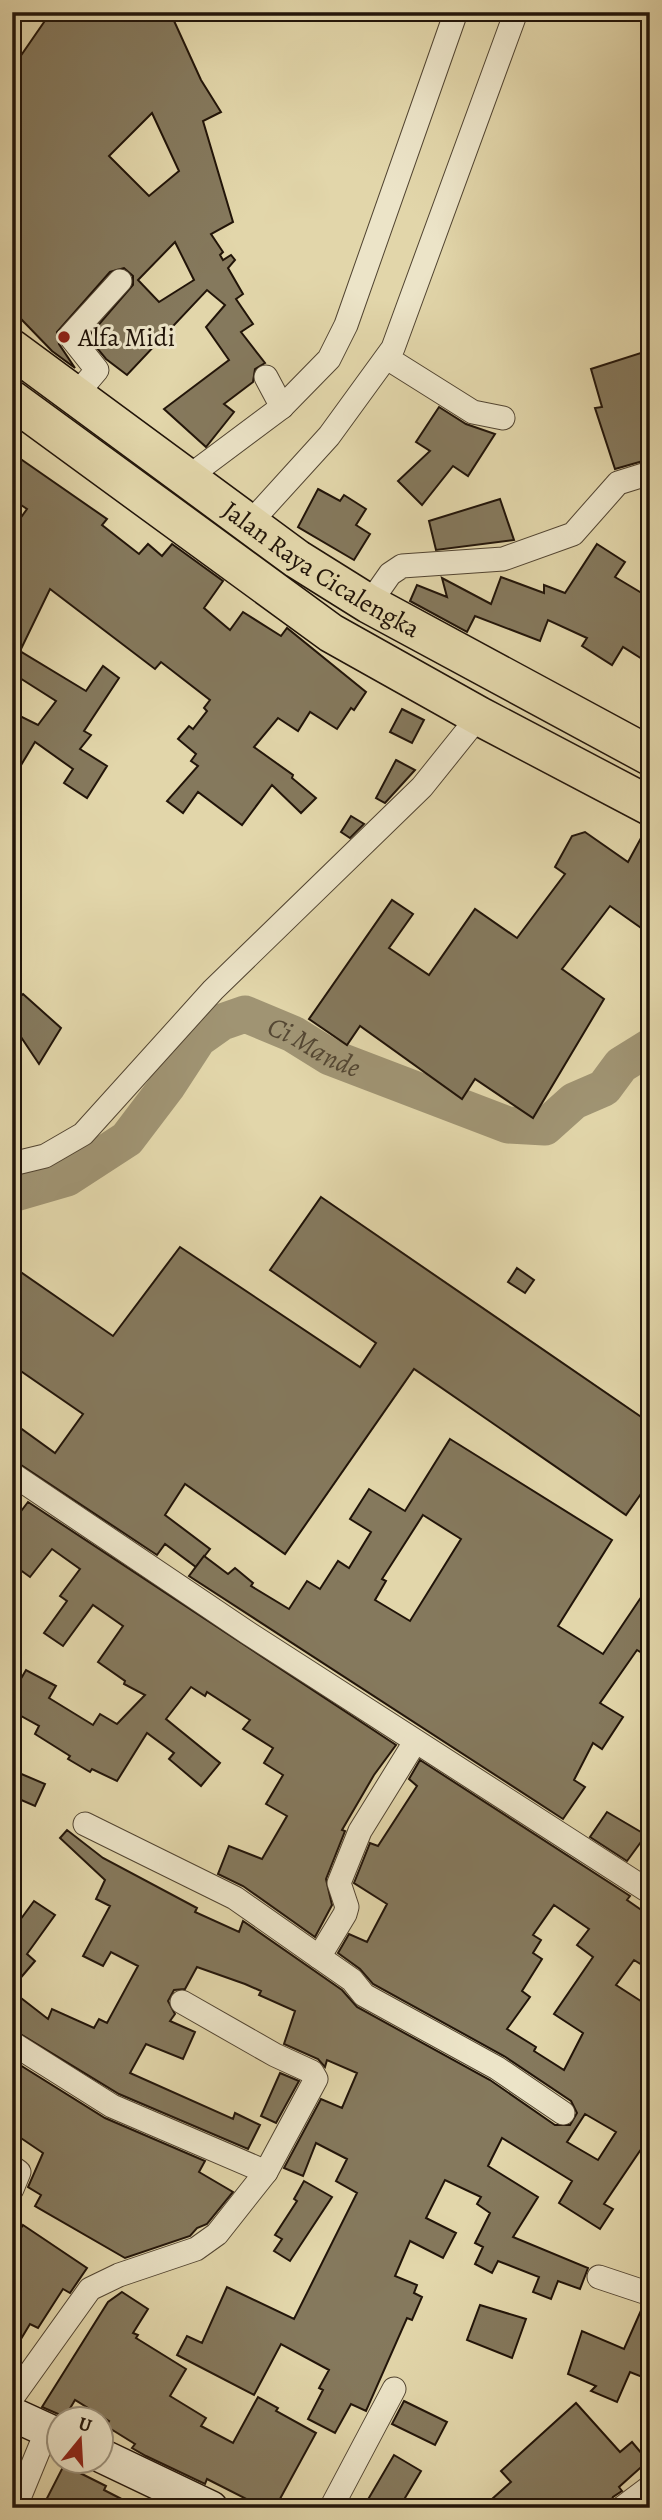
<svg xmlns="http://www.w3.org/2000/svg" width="662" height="2520" font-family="Alegreya,serif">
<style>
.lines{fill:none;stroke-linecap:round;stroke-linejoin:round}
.river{stroke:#a09473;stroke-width:37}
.building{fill:#85795d;stroke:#211409;stroke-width:2;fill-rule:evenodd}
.street-casing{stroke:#514431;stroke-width:25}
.secondary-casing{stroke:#211409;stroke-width:36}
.highway-casing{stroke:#211409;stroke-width:41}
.street{stroke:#ece4c8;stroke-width:23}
.secondary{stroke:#ece4c8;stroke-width:33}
.highway{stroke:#e2d6aa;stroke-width:38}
.poi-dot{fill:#8f2418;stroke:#ece4c8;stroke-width:2.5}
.labels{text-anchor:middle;stroke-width:6;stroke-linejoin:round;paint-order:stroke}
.poi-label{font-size:26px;fill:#211409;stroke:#ece4c8;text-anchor:start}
.street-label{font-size:26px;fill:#211409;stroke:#ece4c8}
.water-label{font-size:28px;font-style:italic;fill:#544733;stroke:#ece4c8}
</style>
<rect width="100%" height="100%" fill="#e2d6aa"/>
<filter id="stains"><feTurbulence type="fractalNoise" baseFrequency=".00286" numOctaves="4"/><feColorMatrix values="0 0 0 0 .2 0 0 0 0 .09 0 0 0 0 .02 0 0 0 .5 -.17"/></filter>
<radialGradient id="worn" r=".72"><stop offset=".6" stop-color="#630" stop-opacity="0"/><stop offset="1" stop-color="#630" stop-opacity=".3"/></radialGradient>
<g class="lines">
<path class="river" id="s1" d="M12,1194L67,1178L127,1139L168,1085L198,1039L222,1022L245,1014L293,1034L330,1057L508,1125L545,1127L574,1101L604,1088L621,1065L650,1047"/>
</g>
<g class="building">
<path d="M51,12H170L201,80L221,112L203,121L233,222L211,234L223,252L220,255L223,260L231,255L235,260L228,268L243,294L236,299L253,324L241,332L265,363L255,369L253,382L224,404L234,412L206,447L164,409L229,360L206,327L225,305L207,290L127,375L106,359L88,337L133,285V276L124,268L110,272L57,332L59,344L75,368L52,351L21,319L12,327V45L22,54ZM152,113L179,171L149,196L109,156ZM175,242L194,280L159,302L138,280Z"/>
<polygon points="650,350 650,459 615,469 595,408 602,407 591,369"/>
<polygon points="439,407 466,424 495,434 468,476 453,466 422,505 398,481 430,451 416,442"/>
<polygon points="12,453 107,519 102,525 139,554 148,544 162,556 172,544 223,581 204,608 230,630 243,612 281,636 287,628 366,692 354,710 351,708 337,729 310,712 298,731 278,718 254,747 293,775 292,778 316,798 301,813 272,785 242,825 198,792 183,813 167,801 198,766 191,761 196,754 178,739 189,726 193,729 207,711 204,708 210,700 161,662 155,669 50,589 20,651 86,691 103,666 119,678 84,731 91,735 80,749 107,766 87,798 64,783 73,769 35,742 12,780 12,712 38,725 56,701 12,673 12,530 27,509 12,499"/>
<polygon points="318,489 340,501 344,495 366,509 356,525 370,534 354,560 298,527"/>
<polygon points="500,499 514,540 436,550 429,521"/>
<polygon points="597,544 625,562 615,577 650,598 650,664 623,647 612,665 582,646 587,638 548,620 540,641 475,616 467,632 410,601 417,585 447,597 442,578 491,604 501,577 544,593 544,585 565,593"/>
<polygon points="402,709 424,720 412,743 390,732"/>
<polygon points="396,760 415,770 385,803 376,798"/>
<polygon points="351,816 364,824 350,838 341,832"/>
<polygon points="647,827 650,828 650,917 644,930 610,906 562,969 604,999 533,1118 475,1079 462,1099 360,1026 347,1045 309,1019 392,900 413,914 389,948 429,975 475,909 517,938 565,874 555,867 572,836 585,832 628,862"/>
<polygon points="23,994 61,1028 39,1064 19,1034 21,1026 12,1018 12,1004"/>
<polygon points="321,1197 650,1423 650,1481 626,1515 414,1369 285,1554 185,1484 165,1515 210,1549 196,1567 165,1544 157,1555 12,1459 12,1422 55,1453 83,1414 12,1365 12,1266 113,1336 180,1247 360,1367 376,1343 270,1270"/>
<polygon points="517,1268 534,1280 525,1293 508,1282"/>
<path d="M450,1439L612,1540L558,1626L603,1654L650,1584V1658L637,1650L600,1703L623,1717L602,1749L593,1743L574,1780L585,1787L563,1819L189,1576L204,1556L228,1574L235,1568L253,1583L251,1586L289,1609L307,1581L320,1589L338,1561L349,1568L371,1532L350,1519L369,1489L405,1511ZM423,1515L461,1539L410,1621L375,1600L386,1581L382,1579Z"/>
<polygon points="28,1502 396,1745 374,1775 342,1830 345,1831 326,1879 332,1905 315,1937 243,1886 218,1874 229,1846 262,1859 287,1816 266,1804 283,1775 264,1763 273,1748 243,1729 250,1720 207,1692 205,1696 191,1687 166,1719 220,1763 201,1786 169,1759 174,1753 147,1733 117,1781 92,1769 90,1772 68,1759 70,1756 35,1734 39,1726 12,1711 12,1679 19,1682 26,1670 56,1686 49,1698 93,1725 100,1714 117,1724 145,1695 124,1684 125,1681 98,1662 123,1626 93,1605 63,1646 44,1633 67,1601 60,1596 80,1569 52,1549 30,1577 12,1564 12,1523"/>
<path d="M420,1760L630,1896L627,1900L650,1916V1970L634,1960L616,1985L650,2007V2136L604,2204L613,2209L600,2229L559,2203L572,2181L502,2138L488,2166L538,2197L513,2237L588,2268L580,2289L558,2281L551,2299L533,2292L539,2277L498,2261L492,2273L475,2264L483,2247L475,2243L490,2213L477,2204L481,2197L445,2180L426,2218L456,2233L443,2258L410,2241L395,2276L417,2285L414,2293L422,2297L412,2320L407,2318L366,2411L351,2404L335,2433L308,2419L323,2390L319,2388L329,2370L281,2344L254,2395L177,2355L187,2336L202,2343L227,2287L294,2319L357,2193L336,2181L347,2159L316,2143L303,2176L284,2168L321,2099L342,2108L357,2073L327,2060L325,2067L318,2059L284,2044L295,2011L259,1995L261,1991L245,1984L197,1967L185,1989L174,1990L168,2001L175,2014L170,2021L195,2032L183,2059L146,2044L130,2073L233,2119L235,2113L260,2125L248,2149L119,2094L12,2029V1991L48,2019L52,2009L94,2028L99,2019L107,2023L138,1966L111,1952L103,1966L83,1956L110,1906L96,1899L105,1880L60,1838L67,1830L103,1858L197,1908L195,1912L239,1932L243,1921L342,1990L357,2007L490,2080L555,2125H570L577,2113L571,2101L504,2056L373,1984L360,1969L338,1953L349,1934L367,1942L387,1904L354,1883L370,1843L378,1846L417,1786L409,1779ZM554,1905L589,1929L577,1945L593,1957L554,2014L583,2033L564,2070L534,2051L536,2047L507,2029L530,1997L522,1991L542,1959L533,1953L541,1940L533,1935ZM585,2114L616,2132L598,2160L567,2142Z"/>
<polygon points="12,1770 45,1784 35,1806 12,1796"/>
<polygon points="607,1812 646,1835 627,1861 590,1837"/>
<polygon points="34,1901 55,1915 27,1954 35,1961 12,1988 12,1931"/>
<polygon points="12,2060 105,2118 205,2161 199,2172 233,2192 207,2224 197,2228 190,2236 125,2258 35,2206 41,2195 28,2187 43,2153 12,2132"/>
<polygon points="280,2073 299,2081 276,2123 261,2116"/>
<polygon points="304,2181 332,2197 290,2261 274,2251 282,2239 275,2235 297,2201 294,2199"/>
<polygon points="23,2225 87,2268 70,2293 63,2289 38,2328 30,2324 12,2354 12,2227 19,2231"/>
<polygon points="122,2292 148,2309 133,2333 138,2335 136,2338 186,2369 170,2396 206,2418 201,2426 233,2443 258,2397 278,2408 276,2411 316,2433 275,2508 264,2508 207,2479 205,2484 146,2456 132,2448 135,2444 106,2426 109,2421 75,2400 65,2417 42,2407 108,2302"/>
<polygon points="480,2305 526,2319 512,2358 467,2340"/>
<polygon points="643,2306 650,2308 650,2380 630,2372 617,2402 591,2391 596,2386 568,2374 582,2331 624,2349"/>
<polygon points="404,2401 447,2422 435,2445 392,2424"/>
<polygon points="576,2403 620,2452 632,2442 648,2461 619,2487 622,2491 613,2497 608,2508 482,2508 511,2482 501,2471"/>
<polygon points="394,2455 421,2471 399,2508 363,2508"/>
<polygon points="64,2465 106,2486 104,2490 139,2508 42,2508"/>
</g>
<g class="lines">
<g class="street-casing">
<g id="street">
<polyline points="387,358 473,412 503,418"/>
<polyline points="266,377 282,407"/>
<polyline points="75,396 97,370 70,336 120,281"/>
<polyline points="187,478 282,407 329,359 346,325 456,12"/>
<polyline points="249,524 329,436 393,348 516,12"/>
<polyline points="369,604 390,574 402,566 503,559 573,534 618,483 650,473"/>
<polyline points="12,1164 45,1156 83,1134 213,990 422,787 479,716"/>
<polyline points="12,1474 248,1633 650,1892"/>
<polyline points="85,1824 235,1898 319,1957 345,1914 347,1907 339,1883 360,1831 415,1742"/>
<polyline points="319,1957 352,1980 364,1995 497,2068 563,2113"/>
<polyline points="12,2043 112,2106 266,2172"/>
<polyline points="12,2167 19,2172 12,2189"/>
<polyline points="599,2277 650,2294"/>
<polyline points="12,2398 90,2289 119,2275 196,2249 217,2234 266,2172 316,2079 312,2072 275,2055 182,2002"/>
<polyline points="15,2508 47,2430"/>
<polyline points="331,2508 394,2389"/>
<polyline points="622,2508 650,2487"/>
</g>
</g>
<g class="secondary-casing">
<g id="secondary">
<polyline points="12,2414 60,2436"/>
<polyline points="102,2456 211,2508"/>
</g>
</g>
<g class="highway-casing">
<g id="highway">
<path id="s2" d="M12,349L297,559L369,604L650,756"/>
<polyline points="12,400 331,633 479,716 650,806"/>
</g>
</g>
<use href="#street" class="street"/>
<use href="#secondary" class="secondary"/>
<use href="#highway" class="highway"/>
</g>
<circle class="poi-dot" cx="64" cy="337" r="7"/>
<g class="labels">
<g class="poi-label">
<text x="78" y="346">Alfa Midi</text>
</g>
<g class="street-label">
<text dy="9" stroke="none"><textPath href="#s2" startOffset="380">Jalan Raya Cicalengka</textPath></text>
</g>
<g class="water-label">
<text dy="10" stroke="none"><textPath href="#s1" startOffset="382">Ci Mande</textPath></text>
</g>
</g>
<rect width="662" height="2520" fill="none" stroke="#e2d6aa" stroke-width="42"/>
<rect x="14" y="14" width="634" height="2492" fill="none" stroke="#211409" stroke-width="3.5"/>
<rect x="21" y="21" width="620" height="2478" fill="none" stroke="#211409" stroke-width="2"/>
<g transform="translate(80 2440) rotate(18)"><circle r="33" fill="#ece4c8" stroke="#9b917c" stroke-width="2"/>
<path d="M0-5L12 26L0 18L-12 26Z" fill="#8f2418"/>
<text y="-10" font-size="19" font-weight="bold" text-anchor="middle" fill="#211409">U</text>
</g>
<rect width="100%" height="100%" filter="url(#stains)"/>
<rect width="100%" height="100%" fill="url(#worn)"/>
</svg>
